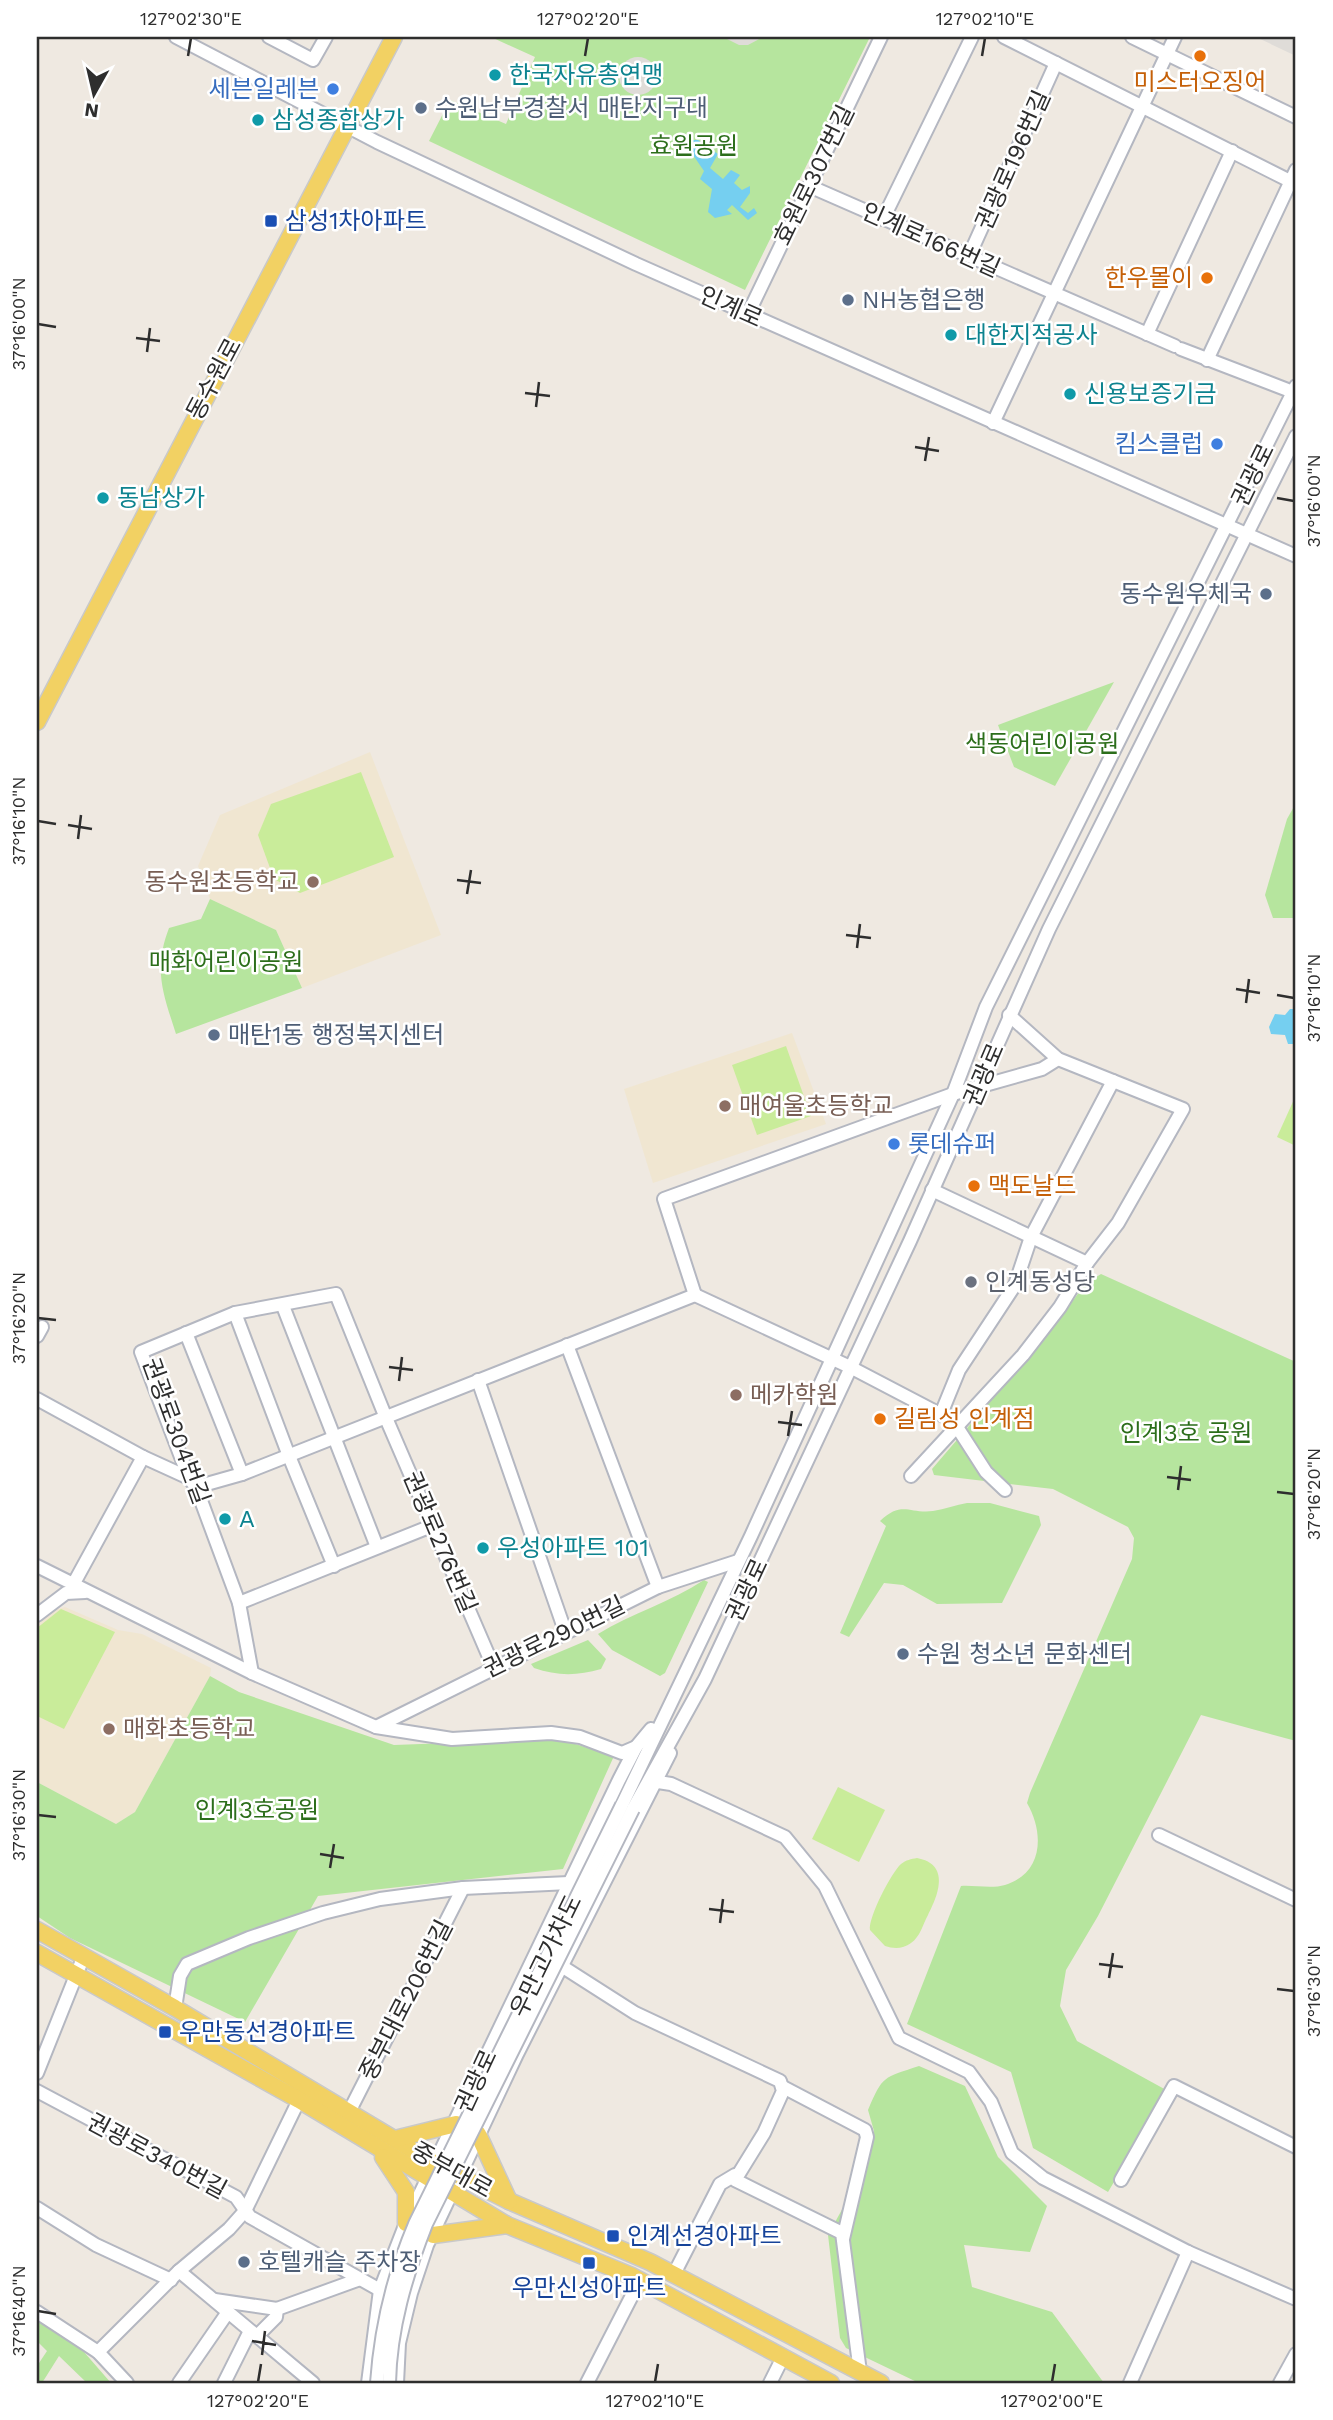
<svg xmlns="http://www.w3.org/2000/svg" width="1333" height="2420" font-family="'Work Sans','Noto Sans KR',sans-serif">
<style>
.education{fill:#f0e6d1}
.green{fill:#b6e59e}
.pitch{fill:#c9ec9a}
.plaza{fill:#dfdcd8}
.water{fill:#75cff0}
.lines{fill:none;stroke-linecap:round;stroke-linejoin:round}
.minor-casing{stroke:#b4b7c1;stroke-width:16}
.major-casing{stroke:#c9c9c9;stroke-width:19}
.minor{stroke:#fff;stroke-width:12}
.major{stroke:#f2d163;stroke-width:16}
.minor-bridge-casing{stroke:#b4b7c1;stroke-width:16;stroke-linecap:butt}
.minor-bridge{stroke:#fff;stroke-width:12}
.ticks{fill:none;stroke:#2e2e2e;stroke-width:2.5}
.food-dot{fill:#e8710a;stroke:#fff;stroke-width:2.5}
.culture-dot{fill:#0f9aa8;stroke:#fff;stroke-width:2.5}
.shop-dot{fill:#3f7fe0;stroke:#fff;stroke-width:2.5}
.service-dot{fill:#5c6f8a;stroke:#fff;stroke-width:2.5}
.transit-dot{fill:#1a4fb4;stroke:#fff;stroke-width:2.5}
.education-dot{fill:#8d6e63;stroke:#fff;stroke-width:2.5}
.worship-dot{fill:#6b7280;stroke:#fff;stroke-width:2.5}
.labels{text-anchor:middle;stroke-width:5;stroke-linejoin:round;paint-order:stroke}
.culture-label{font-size:24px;fill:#0d838f;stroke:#fff;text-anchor:start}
.food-label{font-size:24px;fill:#c56008;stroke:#fff;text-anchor:start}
.shop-label{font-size:24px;fill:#366cbe;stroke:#fff;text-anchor:end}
.service-label{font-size:24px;fill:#4e5e75;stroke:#fff;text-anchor:start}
.park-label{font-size:24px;fill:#2c6e1b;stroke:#fff}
.street-label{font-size:24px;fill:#2e2e2e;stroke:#fff}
.transit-label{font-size:24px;fill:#164399;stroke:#fff;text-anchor:start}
.education-label{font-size:24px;fill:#785e54;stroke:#fff;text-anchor:start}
.worship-label{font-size:24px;fill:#5b616d;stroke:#fff;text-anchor:start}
.neatline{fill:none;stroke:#2e2e2e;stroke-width:2.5}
.ticks-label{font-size:18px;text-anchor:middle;fill:#2e2e2e}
</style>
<rect width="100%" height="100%" fill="#efe9e1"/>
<g class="education">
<polygon points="370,752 441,935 302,988 276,930 210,899 198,866 220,815"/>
<polygon points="792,1033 826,1124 653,1183 624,1089"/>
<polygon points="65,1607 118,1630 142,1634 211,1668 210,1676 135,1812 116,1824 37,1782 37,1622 50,1611"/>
</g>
<g class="green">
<polygon points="491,37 870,37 745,290 429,141 450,100 506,124 535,57"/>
<polygon points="1114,682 1055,786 1014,767 998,725"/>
<polygon points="1296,803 1296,918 1273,918 1265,895 1287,819"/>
<path d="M210,899L276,930L302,988L176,1034C163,993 153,970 169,928L201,919Z"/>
<path d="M1101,1274L1296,1362V1741L1201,1715L1098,1916L1066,1970L1060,2006L1077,2041L1168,2091L1108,2192L1033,2148L1011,2072L907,2024L961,1886C974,1885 992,1889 1005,1885C1044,1873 1044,1832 1027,1803L1030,1793L1132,1559L1134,1538L1128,1527L1053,1489L934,1475L932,1469L1053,1328L1085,1284Z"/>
<path d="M967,1503H990L1039,1516L1041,1525L1002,1603L937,1604L903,1585L884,1583L849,1637L840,1633L886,1526L880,1521C902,1500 909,1514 933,1511C945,1509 956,1505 967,1503Z"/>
<path d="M704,1580L708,1582L665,1673L660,1676L612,1650L598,1634C632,1613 671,1602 704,1580Z"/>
<path d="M588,1640L606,1659L601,1669C577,1676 557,1676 534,1668L531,1664Z"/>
<polygon points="210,1676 239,1692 394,1745 559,1739 614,1756 563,1869 318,1896 245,2022 70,1938 37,1916 37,1782 116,1824 135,1812"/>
<path d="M919,2066L965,2086L998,2157L1047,2206L1030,2252L964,2245L972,2287L1052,2312L1104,2383H919L846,2348L840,2338L828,2235L845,2204L874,2131L868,2110C883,2075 883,2078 919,2066Z"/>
<polygon points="37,2318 84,2352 111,2383 87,2383 59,2356 42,2383 37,2383 37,2366 47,2351 37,2341"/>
</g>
<g class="pitch">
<polygon points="361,772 394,857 300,893 274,879 258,835 271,804"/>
<polygon points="786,1046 811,1116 757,1135 732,1065"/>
<polygon points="1296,1095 1296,1146 1277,1137"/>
<polygon points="61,1609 115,1632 64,1729 37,1716 37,1628"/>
<polygon points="838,1787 885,1810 859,1862 812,1839"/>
<path d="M917,1858C950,1864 939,1894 928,1915C923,1924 920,1937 911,1943C903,1949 894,1949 885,1946L870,1930C868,1918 891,1873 901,1864C906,1860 911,1859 917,1858Z"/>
</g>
<g class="plaza">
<polygon points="723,37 763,37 748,45 739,45"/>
<polygon points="1256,37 1296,37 1296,56"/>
<circle cx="638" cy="76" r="19"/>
</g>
<g class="water">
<polygon points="682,140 698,140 718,154 710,168 723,179 731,170 740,175 734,183 742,190 750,186 750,193 740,207 748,213 754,208 757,213 748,220 732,205 727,210 732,214 715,218 708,212 712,189 700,179 704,171 693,155 685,151"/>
<polygon points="1290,1009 1296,1009 1296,1044 1288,1044 1285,1035 1271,1034 1269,1027 1275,1014 1285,1015"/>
</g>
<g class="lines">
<g class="minor-casing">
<g id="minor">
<polyline points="176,37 377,142 636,264 1296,556"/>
<polyline points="269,37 313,60 326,37"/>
<polyline points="1004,37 1296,184"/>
<polyline points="1132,37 1296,117"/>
<polyline points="809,186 1175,346"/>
<polyline points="883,219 972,37"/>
<polyline points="969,256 1056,63"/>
<polyline points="748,314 881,37"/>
<polyline points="1147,334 1232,151"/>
<polyline points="1181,349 1293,392"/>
<polyline points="1207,360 1296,170"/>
<polyline points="993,423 1175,37"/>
<polyline points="932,1190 1087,1263"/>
<polyline points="695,1295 664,1199 953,1094 1042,1069 1058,1059"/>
<polyline points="283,1306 377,1547"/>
<polyline points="235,1313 289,1456 334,1566"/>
<polyline points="186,1333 242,1474"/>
<polyline points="37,1336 42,1327"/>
<polyline points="567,1345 658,1587"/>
<polyline points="478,1380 565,1631"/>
<polyline points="37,1399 143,1457 189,1478"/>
<polyline points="941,1414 959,1370 1015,1285 1031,1237 1113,1081"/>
<polyline points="957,1427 986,1472 1005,1490"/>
<polyline points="911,1476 1023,1355 1060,1307 1087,1263 1118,1223 1183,1109 1058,1059 1009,1015"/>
<polyline points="196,1487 242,1474 695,1295 850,1367 959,1424"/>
<polyline points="37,1566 252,1673 376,1727 452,1739 551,1733 580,1737 622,1753 636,1747"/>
<polyline points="74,1583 143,1457"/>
<polyline points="239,1603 434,1525"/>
<polyline points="37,1615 66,1593 85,1592"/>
<polyline points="252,1673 239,1603 196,1487 189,1478 141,1352 235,1313 336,1294 386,1418 493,1666"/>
<polyline points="376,1727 658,1587 738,1561"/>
<polyline points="658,1782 671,1784 785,1837 825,1886 899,2038 969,2072 991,2102 1012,2153 1043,2178 1188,2252 1296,2299"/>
<polyline points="622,1805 751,1536 953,1094 986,1007 1296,386"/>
<polyline points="633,1809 705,1679 910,1241 1049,929 1296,436"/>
<polyline points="1159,1835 1296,1900"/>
<polyline points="563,1967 635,2013 780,2081 783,2091 764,2133 735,2180 842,2233 860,2372"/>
<polyline points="175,2008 180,1976 187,1964 249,1938 323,1913 380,1899 463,1888 569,1883"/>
<polyline points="37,2073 83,1958"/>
<polyline points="783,2087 865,2130 867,2137 843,2239"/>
<polyline points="37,2091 236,2197 250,2217 380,2290"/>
<polyline points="349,2112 463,1888"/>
<polyline points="1121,2180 1174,2086 1296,2147"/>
<polyline points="37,2208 96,2245 171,2280"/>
<polyline points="179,2271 313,2383"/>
<polyline points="674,2274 720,2184 735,2175"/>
<polyline points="215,2300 277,2309"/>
<polyline points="37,2312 98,2352 127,2383"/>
<polyline points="257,2336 276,2317 277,2309 360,2279"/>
<polyline points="98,2352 179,2271 229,2229 245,2211 299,2100"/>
<polyline points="179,2383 228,2312"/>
<polyline points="224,2383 250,2331"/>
<polyline points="368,2383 380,2290 406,2223 619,1780 636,1747 651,1729"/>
<polyline points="397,2383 399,2343 411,2293 427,2245 517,2054 670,1753"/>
<polyline points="587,2383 640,2280"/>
<polyline points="770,2383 783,2357"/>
<polyline points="1130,2383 1188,2252"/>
<polyline points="1280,2383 1296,2354"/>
</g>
</g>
<g class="major-casing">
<g id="major">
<polyline points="37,722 394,37"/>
<polyline points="37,1930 175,2008 434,2163 509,2201 650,2262 881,2383"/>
<polyline points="37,1953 299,2100 507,2225 632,2276 831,2383"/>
<polyline points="478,2134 509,2201"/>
<polyline points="395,2139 456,2124"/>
<polyline points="383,2157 406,2192 406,2223"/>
<polyline points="433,2235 507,2225"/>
</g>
</g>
<use href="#minor" class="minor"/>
<use href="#major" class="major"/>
<g class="minor-bridge-casing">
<g id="minor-bridge">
<path d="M377,2383C381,2327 393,2276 415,2224L622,1805"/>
<path d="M389,2383C390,2328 406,2275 426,2224L633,1809"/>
</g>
</g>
<use href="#minor-bridge" class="minor-bridge"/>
</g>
<path class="ticks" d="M188,56L191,38M585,56L588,38M982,56L985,38M38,324L56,327M136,338L160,341M147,352L150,328M525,393L550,396M536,407L539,382M915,447L939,451M925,461L929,437M1277,498L1294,501M38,821L56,824M68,825L92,829M78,839L81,815M457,880L481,883M467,894L471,870M846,935L871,938M857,948L860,924M1236,989L1260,993M1277,995L1294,998M1246,1003L1249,979M38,1318L56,1320M389,1367L413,1370M399,1381L402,1357M778,1422L802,1425M788,1436L792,1411M1167,1477L1191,1480M1178,1490L1181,1466M1277,1492L1294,1494M38,1815L56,1817M320,1854L344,1858M330,1868L334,1844M709,1909L734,1912M720,1923L723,1899M1099,1964L1123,1967M1109,1978L1113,1953M1277,1989L1294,1991M38,2311L56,2314M252,2341L276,2345M262,2355L265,2331M258,2382L261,2364M655,2382L658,2364M1052,2382L1055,2364"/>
<g class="food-dot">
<circle cx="1200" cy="56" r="7"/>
<circle cx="1207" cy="278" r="7"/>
<circle cx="974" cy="1186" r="7"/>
<circle cx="880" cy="1419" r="7"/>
</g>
<g class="culture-dot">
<circle cx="495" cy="75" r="7"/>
<circle cx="258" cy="120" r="7"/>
<circle cx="951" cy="335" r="7"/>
<circle cx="1070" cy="394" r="7"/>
<circle cx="103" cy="498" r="7"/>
<circle cx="225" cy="1519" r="7"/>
<circle cx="483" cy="1548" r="7"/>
</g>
<g class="shop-dot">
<circle cx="333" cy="89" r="7"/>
<circle cx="1217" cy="444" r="7"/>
<circle cx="894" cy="1144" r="7"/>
</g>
<g class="service-dot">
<circle cx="421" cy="108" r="7"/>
<circle cx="848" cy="300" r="7"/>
<circle cx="1266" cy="594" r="7"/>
<circle cx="214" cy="1035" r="7"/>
<circle cx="903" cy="1654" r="7"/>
<circle cx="244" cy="2262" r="7"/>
</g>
<g class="transit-dot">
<rect x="264" y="214" width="14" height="14" rx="3.5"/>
<rect x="158" y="2025" width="14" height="14" rx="3.5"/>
<rect x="606" y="2229" width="14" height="14" rx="3.5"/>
<rect x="582" y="2256" width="14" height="14" rx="3.5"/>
</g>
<g class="education-dot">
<circle cx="313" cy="882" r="7"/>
<circle cx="725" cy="1106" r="7"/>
<circle cx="736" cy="1395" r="7"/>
<circle cx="109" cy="1729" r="7"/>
</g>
<circle class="worship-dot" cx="971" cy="1282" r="7"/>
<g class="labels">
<g class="culture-label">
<text x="509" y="83">한국자유총연맹</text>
<text x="272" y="128">삼성종합상가</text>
<text x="965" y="343">대한지적공사</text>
<text x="1084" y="402">신용보증기금</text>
<text x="117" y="506">동남상가</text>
<text x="239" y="1527">A</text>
<text x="497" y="1556">우성아파트 101</text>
</g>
<g class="food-label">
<text x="1200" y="90" text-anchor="middle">미스터오징어</text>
<text x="1193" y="286" text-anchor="end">한우몰이</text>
<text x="988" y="1194">맥도날드</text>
<text x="894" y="1427">길림성 인계점</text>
</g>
<g class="shop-label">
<text x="319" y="97">세븐일레븐</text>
<text x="1203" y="452">킴스클럽</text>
<text x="908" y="1152" text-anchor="start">롯데슈퍼</text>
</g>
<g class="service-label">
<text x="435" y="116">수원남부경찰서 매탄지구대</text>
<text x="862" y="308">NH농협은행</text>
<text x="1252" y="602" text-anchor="end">동수원우체국</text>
<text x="228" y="1043">매탄1동 행정복지센터</text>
<text x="917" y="1662">수원 청소년 문화센터</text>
<text x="258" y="2270">호텔캐슬 주차장</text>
</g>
<g class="park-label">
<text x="694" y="154">효원공원</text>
<text x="1042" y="752">색동어린이공원</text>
<text x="226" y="970">매화어린이공원</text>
<text x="1186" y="1441">인계3호 공원</text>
<text x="257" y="1818">인계3호공원</text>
</g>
<g class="street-label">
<text transform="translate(1013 160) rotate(-66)" y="8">권광로196번길</text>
<text transform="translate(814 175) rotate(-64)" y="8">효원로307번길</text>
<text transform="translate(931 240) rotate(24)" y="8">인계로166번길</text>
<text transform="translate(731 307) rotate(24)" y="8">인계로</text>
<text transform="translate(214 379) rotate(-62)" y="8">동수원로</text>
<text transform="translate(1253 475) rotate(-64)" y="8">권광로</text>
<text transform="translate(984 1075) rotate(-67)" y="8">권광로</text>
<text transform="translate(176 1431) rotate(70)" y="8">권광로304번길</text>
<text transform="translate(440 1542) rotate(67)" y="8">권광로276번길</text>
<text transform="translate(747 1590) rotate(-65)" y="8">권광로</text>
<text transform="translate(554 1637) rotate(-26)" y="8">권광로290번길</text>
<text transform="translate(546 1956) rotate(-64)" y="8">우만고가차도</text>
<text transform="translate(406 2000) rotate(-63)" y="8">중부대로206번길</text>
<text transform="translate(476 2081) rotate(-65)" y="8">권광로</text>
<text transform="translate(157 2156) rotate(28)" y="8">권광로340번길</text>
<text transform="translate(452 2170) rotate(29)" y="8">중부대로</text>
</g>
<g class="transit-label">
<text x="285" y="229">삼성1차아파트</text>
<text x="179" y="2040">우만동선경아파트</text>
<text x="627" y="2244">인계선경아파트</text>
<text x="589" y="2296" text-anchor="middle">우만신성아파트</text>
</g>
<g class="education-label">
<text x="299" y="890" text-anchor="end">동수원초등학교</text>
<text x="739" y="1114">매여울초등학교</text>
<text x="750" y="1403">메카학원</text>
<text x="123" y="1737">매화초등학교</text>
</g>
<g class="worship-label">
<text x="985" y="1290">인계동성당</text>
</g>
</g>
<rect width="1333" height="2420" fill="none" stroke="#ffffff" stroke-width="77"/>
<g transform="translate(94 94) rotate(188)" stroke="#ffffff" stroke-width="5" paint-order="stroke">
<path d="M0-5L12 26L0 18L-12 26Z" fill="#2e2e2e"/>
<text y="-10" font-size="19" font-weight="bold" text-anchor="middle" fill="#2e2e2e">N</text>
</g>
<rect x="38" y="38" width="1256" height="2344" class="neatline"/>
<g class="ticks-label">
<text x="191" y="25">127°02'30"E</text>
<text x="588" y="25">127°02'20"E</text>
<text x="985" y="25">127°02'10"E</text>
<text transform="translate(19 324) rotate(-90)" y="6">37°16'00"N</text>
<text transform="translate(1314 501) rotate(-90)" y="6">37°16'00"N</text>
<text transform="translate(19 821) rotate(-90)" y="6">37°16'10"N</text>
<text transform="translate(1314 998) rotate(-90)" y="6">37°16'10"N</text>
<text transform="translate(19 1318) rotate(-90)" y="6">37°16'20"N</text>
<text transform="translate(1314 1494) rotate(-90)" y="6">37°16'20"N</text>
<text transform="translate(19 1815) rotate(-90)" y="6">37°16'30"N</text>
<text transform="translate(1314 1991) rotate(-90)" y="6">37°16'30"N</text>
<text transform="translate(19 2311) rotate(-90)" y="6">37°16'40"N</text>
<text x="258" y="2407">127°02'20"E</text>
<text x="655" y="2407">127°02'10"E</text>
<text x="1052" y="2407">127°02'00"E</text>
</g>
</svg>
